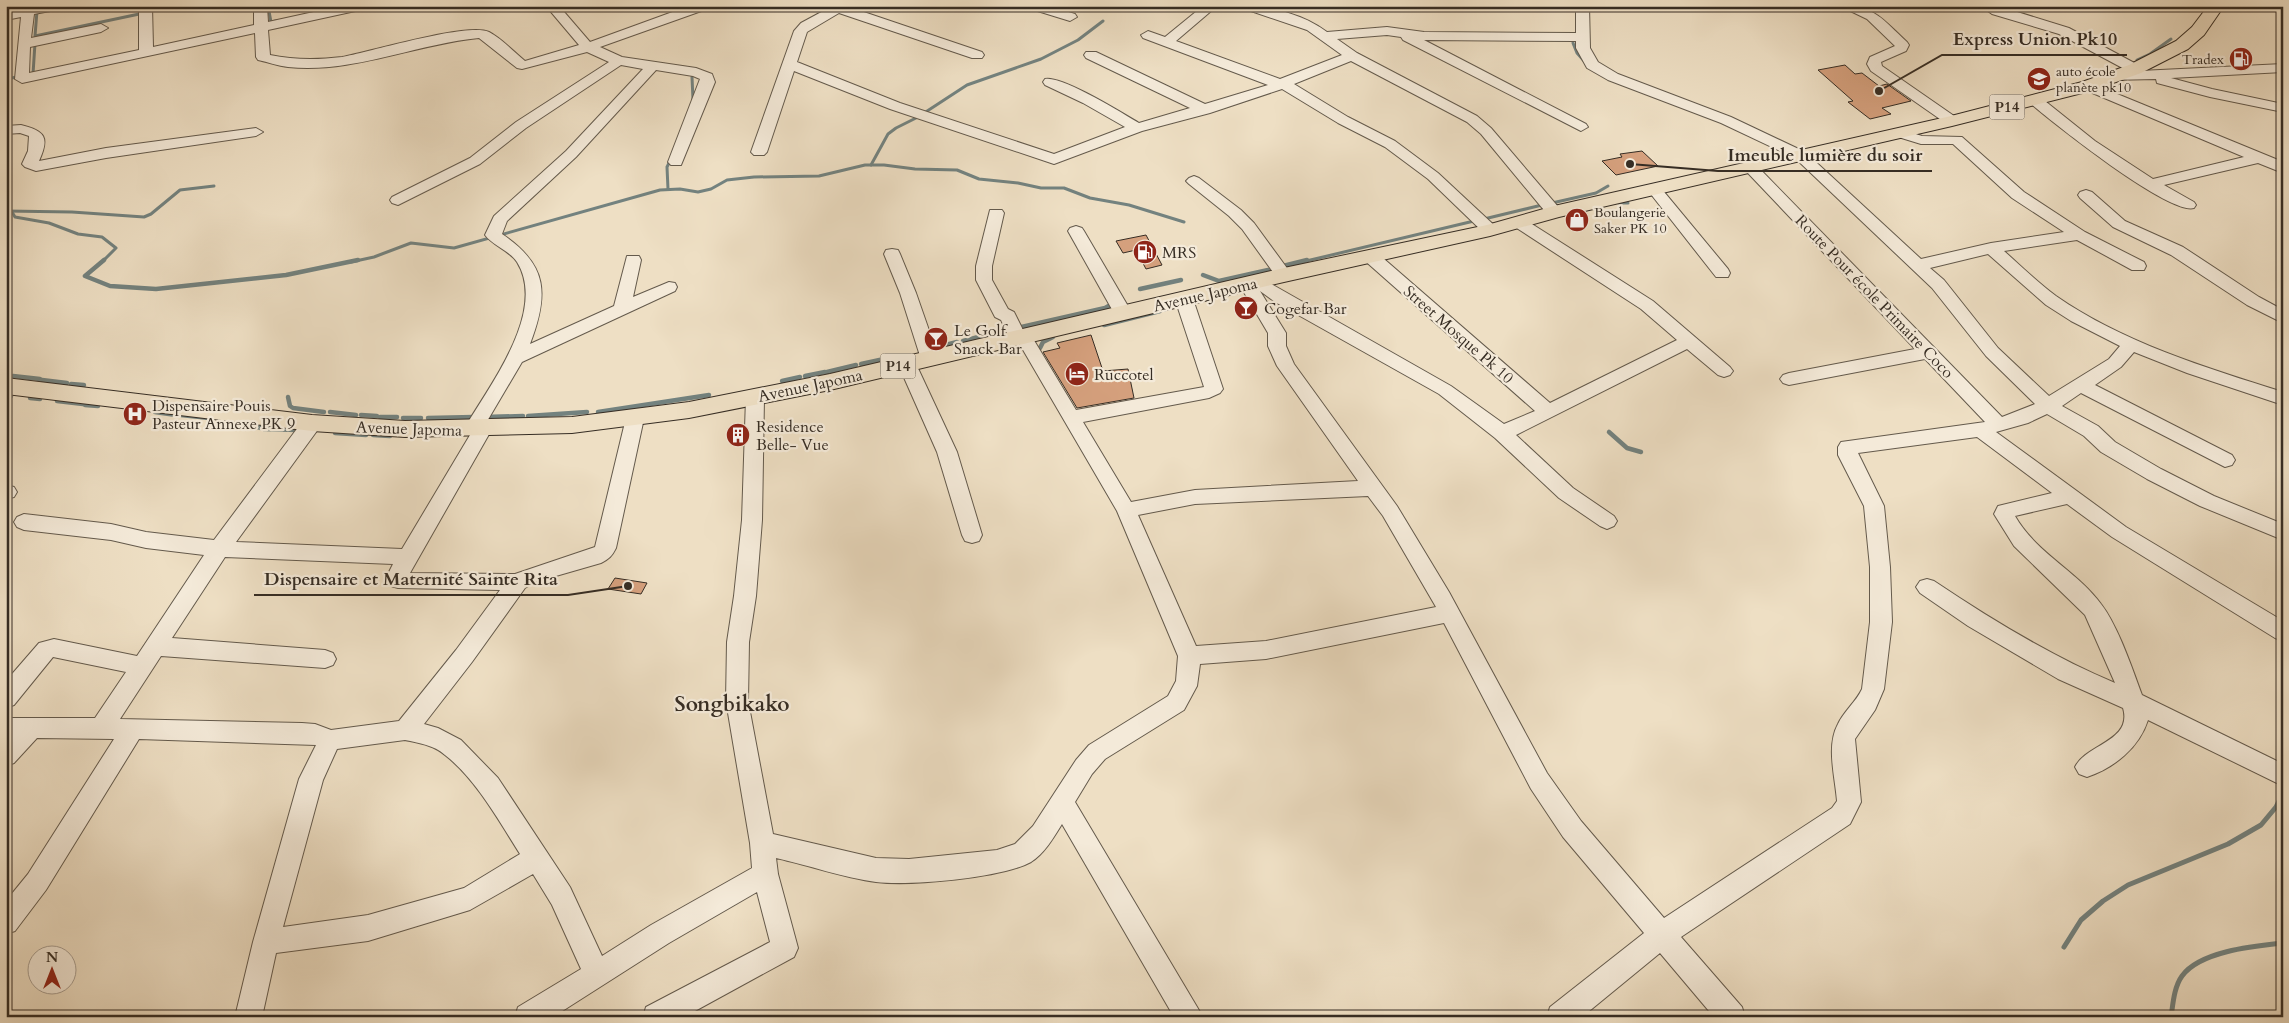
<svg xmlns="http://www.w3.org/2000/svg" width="2289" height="1023" font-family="Cardo,serif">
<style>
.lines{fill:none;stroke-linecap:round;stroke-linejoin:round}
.stream-far2{stroke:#73827f;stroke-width:3}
.stream-far1{stroke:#73827f;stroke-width:4.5}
.stream{stroke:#73827f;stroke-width:5}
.building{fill:#d5a07d;stroke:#362d24}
.minor-casing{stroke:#645a4c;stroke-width:2}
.major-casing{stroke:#362d24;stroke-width:2}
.minor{fill:#f4ead9;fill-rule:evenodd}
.major{fill:#eedfc4;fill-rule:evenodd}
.labels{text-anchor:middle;stroke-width:4.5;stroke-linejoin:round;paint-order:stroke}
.far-poi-label{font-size:14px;fill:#362d24;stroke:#f4ead9;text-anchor:start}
.shield{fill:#f4ead9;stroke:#6f665a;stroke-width:1}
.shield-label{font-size:15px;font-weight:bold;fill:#362d24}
.poi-label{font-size:16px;fill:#362d24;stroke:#f4ead9;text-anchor:start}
.street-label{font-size:16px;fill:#362d24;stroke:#f4ead9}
.district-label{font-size:21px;font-weight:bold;fill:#362d24;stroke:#f4ead9}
.leader{fill:none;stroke:#362d24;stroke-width:2}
.callout-dot{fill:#362d24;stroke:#f4ead9;stroke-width:2}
.callout-label{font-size:18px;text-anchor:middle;font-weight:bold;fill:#362d24;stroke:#f4ead9;stroke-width:4.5;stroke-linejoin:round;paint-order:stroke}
</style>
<rect width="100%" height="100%" fill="#eedfc4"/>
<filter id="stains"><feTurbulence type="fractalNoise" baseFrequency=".004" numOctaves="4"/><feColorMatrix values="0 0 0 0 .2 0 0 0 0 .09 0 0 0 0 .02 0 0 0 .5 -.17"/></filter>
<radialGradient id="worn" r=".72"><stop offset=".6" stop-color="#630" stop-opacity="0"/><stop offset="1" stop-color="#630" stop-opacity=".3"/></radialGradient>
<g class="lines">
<g class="stream-far2">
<polyline points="268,6 271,22 276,21"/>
<polyline points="37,11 35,36 144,13"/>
<polyline points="35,43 33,74 36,73"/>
<polyline points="1573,43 1577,53 1585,62"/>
<polyline points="2137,60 2150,54 2171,39"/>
<polyline points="692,77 693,100"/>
<polyline points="6,79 17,77"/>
<polyline points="871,165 888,134 896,128 918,117 967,85 1041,59 1078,40 1103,21"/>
<polyline points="668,189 667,167 671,159"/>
<polyline points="1552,203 1596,193 1608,186"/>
<polyline points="1619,203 1628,203"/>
<polyline points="6,211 72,212 144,217 151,214 180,190 214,186"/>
<polyline points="12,212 15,217 49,223 78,234 102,237 116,248 102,262"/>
<polyline points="1484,219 1542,205"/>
<polyline points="351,262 374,257 411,243 454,248 660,190 680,189 698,192 711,189 727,180 754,177 819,176 865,165 884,165 915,169 957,170 979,179 1018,183 1041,188 1064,188 1090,198 1129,205 1184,222"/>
<polyline points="1302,262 1474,221"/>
</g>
<g class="stream-far1">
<polyline points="104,260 85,276 110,286 156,289 286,275 358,260"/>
<polyline points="1283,266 1307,260"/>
<polyline points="1203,275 1219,281 1268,270"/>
<polyline points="1140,289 1181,280"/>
<polyline points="1104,325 1160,311"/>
<polyline points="1017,328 1105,308 1114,303"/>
<polyline points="996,333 1010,330"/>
<polyline points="963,341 990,334"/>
<polyline points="934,348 957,342"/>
<polyline points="1040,348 1043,342 1053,337"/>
<polyline points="861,364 898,356"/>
<polyline points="827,372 856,365"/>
<polyline points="6,376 8,376"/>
<polyline points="13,376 40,379"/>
<polyline points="805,376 825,372"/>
<polyline points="42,380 67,383"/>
<polyline points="782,381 800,377"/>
<polyline points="71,384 84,385"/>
<polyline points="6,395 11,396"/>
<polyline points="288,397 290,406 293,408 324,412"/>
<polyline points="30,398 40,399"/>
<polyline points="57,401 83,404"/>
<polyline points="85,405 98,406"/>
<polyline points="155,412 176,415"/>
<polyline points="330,412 356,415"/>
<polyline points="598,412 709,395"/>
<polyline points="181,415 209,418"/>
<polyline points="361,415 377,416"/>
<polyline points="528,416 587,412"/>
<polyline points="380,417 397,417"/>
<polyline points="485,417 523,416"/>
<polyline points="403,418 421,418"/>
<polyline points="428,418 474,417"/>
<polyline points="248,424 264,429 297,430"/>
<polyline points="1609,432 1627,448 1641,452"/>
<polyline points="335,433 366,435"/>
<polyline points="373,435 390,436"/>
</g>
<g class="stream">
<polyline points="2064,947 2081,920 2103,901 2128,885 2228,844 2261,825 2276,807 2283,793"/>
<path d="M2171,1017C2173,1004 2174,987 2182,976C2200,951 2255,946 2283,943"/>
</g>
</g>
<g class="building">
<polygon points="1845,65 1855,74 1862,73 1879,86 1887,84 1911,101 1882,108 1891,114 1870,119 1848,102 1853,101 1818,70"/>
<polygon points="1642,151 1658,166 1616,175 1602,161 1622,157 1620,154"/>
<polygon points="1146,235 1162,265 1146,269 1136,250 1123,253 1116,241"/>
<polygon points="1091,335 1103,371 1128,369 1134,398 1077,408 1043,352 1060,348 1057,343"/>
<polygon points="615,578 647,583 641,594 608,589"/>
</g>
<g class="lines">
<g class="minor-casing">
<g id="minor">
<path d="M22,6H62L61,9L34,14L31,38L101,24L108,28L101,32L30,47L29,73L139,50V6H152L153,47L254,25V6H267L268,22L341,6H366L360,10L268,30L270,55C294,60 317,60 342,57C370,52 468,22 489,32C502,39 514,52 525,61L579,45L546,6H559L590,42L689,6H708L707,9L600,47L622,57L696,68L712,74L715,82L681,165H671L668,162L700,79L693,76L656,70L576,157L507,221L502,234C548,265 549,294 530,344L614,306L627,256H639L641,260L633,297L669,282L675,283L677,287L675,291L522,362L486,423L492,429L410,573L515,574L595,547L626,418L628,413L635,411L642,413L644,418L616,548C612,556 609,559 601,563L535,582L525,588L472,662L424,724L438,728L461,740L498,778L570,887L602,956L651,925L752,868L750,843L726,701L727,642L734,596L742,520L746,398L748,393L755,392L762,393L764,398L762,520L756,596L749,642L748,701L773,834L876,858L909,859L997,850L1015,844L1033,826L1076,760L1089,745L1168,696L1176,681L1178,656L1117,511L1019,343L1011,342L1001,320L995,317L976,280V266L990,210H1002L1004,213L992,266V280L1008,309L1014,312L1023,330L1029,332L1076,410L1204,387L1175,299L1178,295L1184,294L1190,295L1193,299L1223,389L1220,393L1209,398L1083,422L1131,502L1195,490L1358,481L1277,366L1268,346V333L1239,284L1241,280L1257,276L1451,386L1504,424L1535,411L1364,260L1362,256L1364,252H1376L1550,403L1677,340L1641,309L1512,225L1510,222L1512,219H1524L1653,301L1730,367L1733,371L1730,375L1724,377L1718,375L1687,349L1516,435L1573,488L1614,516L1617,521L1614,526L1607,529L1600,526L1559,498L1495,438L1439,394L1275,302L1260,291L1286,333V346L1294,364L1397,506L1449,592L1547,773L1581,821L1664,918L1832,808L1837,801C1835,776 1826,746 1838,724C1844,711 1856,702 1862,689L1870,622V567L1864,506L1838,455V447L1841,442L1985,422L1925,359L1789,385L1783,383L1780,379L1783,375L1789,373L1915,349L1745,170L1742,167L1745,164H1755L2002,417L2035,404L1986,356L1932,288L1795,158L1721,123L1608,80L1587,68L1576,48V41L1424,40L1586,124L1588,127L1581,131L1403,40L1401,37L1387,35L1337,39L1357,53L1477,116L1491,128L1560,209L1562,212L1560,215H1548L1481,134L1467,122L1351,61L1294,84L1348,117L1395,141L1438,173L1496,227L1498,230L1496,233H1484L1428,179L1385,147L1338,123L1282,89L1210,113L1142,131L1054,164L890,109L794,71L767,152L764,155H754L751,152L794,31L801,23L827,9L826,6H846L982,52L984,55L982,58H972L839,13L807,32L797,62L900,103L1054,154L1125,127L1083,103L1045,85L1043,82L1045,79C1061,75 1122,113 1139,123L1190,108L1086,58L1084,55L1086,52H1096L1205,104L1268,85L1143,38L1141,35L1148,31L1165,37L1203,6H1217L1176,41L1280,79L1342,55L1307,30L1245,9L1244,6C1271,6 1305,15 1327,32L1387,27L1424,32L1576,33V6H1589L1590,48L1598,62L1618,74L1731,117L1805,152L1921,259L1991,243L2064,232L2012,198L1953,144H1921L1895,136L1893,133L1900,129L1922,136L1962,137L2024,192L2085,232L2144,262L2146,266L2144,270H2132L2077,240L2004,251C2021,266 2037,282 2056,296C2122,342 2206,368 2283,392V405L2187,373L2134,352L2121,367L2095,385L2232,455L2235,460L2232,465L2225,467L2081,393L2062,406L2098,426L2115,442L2161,469L2214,496L2283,524V540L2200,506L2147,479L2101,452L2084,436L2047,414L2028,423L1996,432L2126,527L2283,621V641L2275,638L2112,537L2067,504L2015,516C2036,553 2077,571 2101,604C2118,626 2132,668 2142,695L2283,764V786L2148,720C2139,748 2114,768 2087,777L2079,774L2075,767C2086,744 2133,741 2123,708L2058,679L1968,626L1920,593L1916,587L1920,581L1927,579L1934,581C1992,620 2051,656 2115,683L2085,615L2014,546L1994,514L1998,506L2052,493L1977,437L1858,453L1884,506L1890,567L1892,622L1884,689L1875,710L1855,739L1861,802L1850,824L1681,937L1742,1007L1745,1017H1714L1660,953L1582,1017H1547L1550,1007L1644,933L1563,837L1531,789L1444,623L1266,659L1200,664L1197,686L1184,710L1105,759L1092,774L1075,802L1203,1017H1174L1062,824C1054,837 1044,854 1031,862C1002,878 910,886 876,882C844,878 808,865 776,858L778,874L798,948L794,957L684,1017H643L646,1007L770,942L757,892L669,943L553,1017H515L518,1007L581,969L552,905L533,874L470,910L368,941L276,953L262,1017H235L253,942L299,779L316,745L139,739L46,890L15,931L6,934V901L28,874L114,739L37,738L14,763L6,766V718H95L126,672L53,657L14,705L6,708V681L39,643L54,639L137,656L204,555L146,548L111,540L24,530L17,527L14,522L17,517L24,514L111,524L146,532L214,540L305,418L312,416L319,418L321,423L319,428L236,542L402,549L470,435L466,434L464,429C488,387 548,312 517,262C509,250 493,246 485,235L494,216L566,151L643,69L621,65L526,128L480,164L398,205L392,203L390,200L392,197L470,158L516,122L609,62L587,52L522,69L517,68L479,38C416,44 352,74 288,67C278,66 268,62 258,60L256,57L255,33L22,83L15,79L21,17L6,20V12L22,9ZM1988,254L2046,305L2071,321L2120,346L2109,359L2049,396L1998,348L1944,280L1930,268ZM1368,496L1383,516L1436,607L1266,641L1196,646L1138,515L1195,504ZM225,557L393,564L387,576L391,586L398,588L500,590L456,650L399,721L331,730L315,724L302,723L120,719L161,656L325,668L333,665L336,659L333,653L325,650L172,638ZM405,740C419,743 434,745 445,755C476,779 499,821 520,854L464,888L368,915L283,927L323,780L337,749Z"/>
<polygon points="1030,6 1050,6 1075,14 1077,17 1070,21 1031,9"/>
<path d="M1840,6C1876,6 1882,19 1907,42L1909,45L1906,51L1881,62L1882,66L1957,118L1959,121L1957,124H1947L1871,71L1867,64L1870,57L1895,46L1867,19Z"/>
<polygon points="1981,6 1998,6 2069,28 2140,66 2142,69 2140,71 2283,64 2283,72 2171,78 2212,89 2283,104 2283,112 2210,97 2157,83 2156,79 2110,80 2108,77 2110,74 2130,72 2059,34 1992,14"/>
<path d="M2088,82L2283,162V173L2258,163L2164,185L2194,202L2196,205L2194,208C2169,215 2053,123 2030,103L2028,100L2030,97H2040L2095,141L2153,179L2244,157L2083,89L2081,86Z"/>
<path d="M21,125C45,131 50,137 39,161L106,148L256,128L263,132L256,136L106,158L36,171L25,167L22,164L28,151L29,136L20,133L6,134V126Z"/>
<polygon points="1194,176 1199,178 1241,210 1254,223 1292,275 1290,279 1278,279 1242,229 1229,216 1189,184 1186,181 1189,178"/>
<polygon points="1655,185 1660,187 1728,269 1730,273 1728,277 1716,277 1650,193 1647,190 1650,187"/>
<polygon points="2086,190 2092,192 2125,221 2183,247 2259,297 2283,310 2283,323 2247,305 2171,255 2113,227 2080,198 2078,195 2080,192"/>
<polygon points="1076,226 1082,228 1084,231 1132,313 1129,317 1123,319 1117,317 1114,313 1068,231 1070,228"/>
<polygon points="892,249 898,250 900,254 916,293 939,359 936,363 930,365 924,363 921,359 900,293 884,254 886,250"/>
<polygon points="907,358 913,360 916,364 957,452 982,535 979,541 972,543 965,541 962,535 937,452 898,364 901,360"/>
<polygon points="6,485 14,487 17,492 14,497 6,499"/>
</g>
</g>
<g class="major-casing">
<polygon id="major" points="2208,6 2224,6 2204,35 2188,49 2141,73 2094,90 1952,126 1559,217 1490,236 1284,282 830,390 689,418 572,433 405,437 312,431 6,394 6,378 312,415 405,421 572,417 689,402 830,374 1284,268 1487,225 1554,206 1951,116 2082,82 2129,65 2176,41 2192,27"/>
</g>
<use href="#minor" class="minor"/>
<use href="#major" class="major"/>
</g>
<defs>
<g id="fuel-disc" transform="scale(1.25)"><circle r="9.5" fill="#8f2418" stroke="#f4ead9"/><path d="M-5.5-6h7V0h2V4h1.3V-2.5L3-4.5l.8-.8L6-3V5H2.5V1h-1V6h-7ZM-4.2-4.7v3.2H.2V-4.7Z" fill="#fff"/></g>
<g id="school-disc" transform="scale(1.25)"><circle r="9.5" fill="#8f2418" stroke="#f4ead9"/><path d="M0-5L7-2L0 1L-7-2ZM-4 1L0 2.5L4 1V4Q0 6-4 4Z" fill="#fff"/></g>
<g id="shop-disc" transform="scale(1.25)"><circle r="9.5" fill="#8f2418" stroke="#f4ead9"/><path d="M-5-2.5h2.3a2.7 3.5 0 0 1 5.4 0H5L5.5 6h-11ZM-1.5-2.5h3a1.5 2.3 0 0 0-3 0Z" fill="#fff"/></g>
<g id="bar-disc" transform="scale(1.25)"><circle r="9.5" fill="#8f2418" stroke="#f4ead9"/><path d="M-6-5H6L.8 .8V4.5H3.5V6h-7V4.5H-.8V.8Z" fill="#fff"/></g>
<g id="hotel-disc" transform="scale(1.25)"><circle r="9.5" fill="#8f2418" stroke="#f4ead9"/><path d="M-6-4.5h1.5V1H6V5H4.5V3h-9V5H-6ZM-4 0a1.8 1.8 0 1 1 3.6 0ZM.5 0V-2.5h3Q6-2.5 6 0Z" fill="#fff"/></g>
<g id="hospital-disc" transform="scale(1.25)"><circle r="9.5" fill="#8f2418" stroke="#f4ead9"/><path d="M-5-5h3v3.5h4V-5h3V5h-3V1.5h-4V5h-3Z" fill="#fff"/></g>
<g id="building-disc" transform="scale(1.25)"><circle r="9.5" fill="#8f2418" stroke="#f4ead9"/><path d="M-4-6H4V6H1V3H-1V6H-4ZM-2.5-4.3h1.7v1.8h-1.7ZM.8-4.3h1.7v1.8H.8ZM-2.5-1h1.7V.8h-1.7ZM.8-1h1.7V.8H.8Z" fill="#fff"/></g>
</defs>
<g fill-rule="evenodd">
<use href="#fuel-disc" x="2241" y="59"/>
<use href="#school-disc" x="2039" y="79"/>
<use href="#shop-disc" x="1577" y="220"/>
<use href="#fuel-disc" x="1145" y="252"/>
<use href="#bar-disc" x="1246" y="308"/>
<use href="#bar-disc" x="936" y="339"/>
<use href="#hotel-disc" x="1077" y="374"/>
<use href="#hospital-disc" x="135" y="414"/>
<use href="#building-disc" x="738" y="435"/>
</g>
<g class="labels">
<g class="far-poi-label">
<text x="2224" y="64" text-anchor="end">Tradex</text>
<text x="2056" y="76">auto école<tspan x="2056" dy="16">planète pk10</tspan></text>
<text x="1594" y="217">Boulangerie<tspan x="1594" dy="16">Saker PK 10</tspan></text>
</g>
<g class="shield">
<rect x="1989.5" y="94.5" width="35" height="25" rx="4"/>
<rect x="880.5" y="353.5" width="35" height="25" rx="4"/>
</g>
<g class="shield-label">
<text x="2007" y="112">P14</text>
<text x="898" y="371">P14</text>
</g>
<g class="poi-label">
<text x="1162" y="258">MRS</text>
<text x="1264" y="314">Cogefar Bar</text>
<text x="954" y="336">Le Golf<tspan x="954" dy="18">Snack Bar</tspan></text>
<text x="1094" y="380">Ruccotel</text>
<text x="152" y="411">Dispensaire Pouis<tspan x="152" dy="18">Pasteur Annexe PK 9</tspan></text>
<text x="756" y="432">Residence<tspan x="756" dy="18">Belle- Vue</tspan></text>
</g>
<g class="street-label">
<text transform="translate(1205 294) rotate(-13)" y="6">Avenue Japoma</text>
<text transform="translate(1875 296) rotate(46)" y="6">Route Pour école Primaire Coco</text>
<text transform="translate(1459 334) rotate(41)" y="6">Street Mosque Pk 10</text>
<text transform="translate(810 385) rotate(-12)" y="6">Avenue Japoma</text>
<text transform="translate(409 428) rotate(2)" y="6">Avenue Japoma</text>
</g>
<g class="district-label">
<text x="732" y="711">Songbikako</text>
</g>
</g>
<path class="leader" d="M1879 91L1942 55H2127M1630 164L1718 171H1932M628 586L568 595H254"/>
<g class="callout-dot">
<circle cx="1879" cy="91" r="5"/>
<circle cx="1630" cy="164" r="5"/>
<circle cx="628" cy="586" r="5"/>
</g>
<g class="callout-label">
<text x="2035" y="45">Express Union Pk10</text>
<text x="1825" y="161">Imeuble lumière du soir</text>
<text x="411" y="585">Dispensaire et Maternité Sainte Rita</text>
</g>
<rect width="2289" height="1023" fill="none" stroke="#eedfc4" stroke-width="25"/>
<rect x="8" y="8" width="2274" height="1008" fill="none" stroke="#362d24" stroke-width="2.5"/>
<rect x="12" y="12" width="2264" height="998" fill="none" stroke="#362d24"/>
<g transform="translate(52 970)"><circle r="24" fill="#f4ead9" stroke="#a89e91"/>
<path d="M0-4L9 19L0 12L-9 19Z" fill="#8f2418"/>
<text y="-8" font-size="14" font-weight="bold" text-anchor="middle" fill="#362d24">N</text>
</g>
<rect width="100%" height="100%" filter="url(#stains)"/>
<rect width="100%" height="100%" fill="url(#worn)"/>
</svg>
